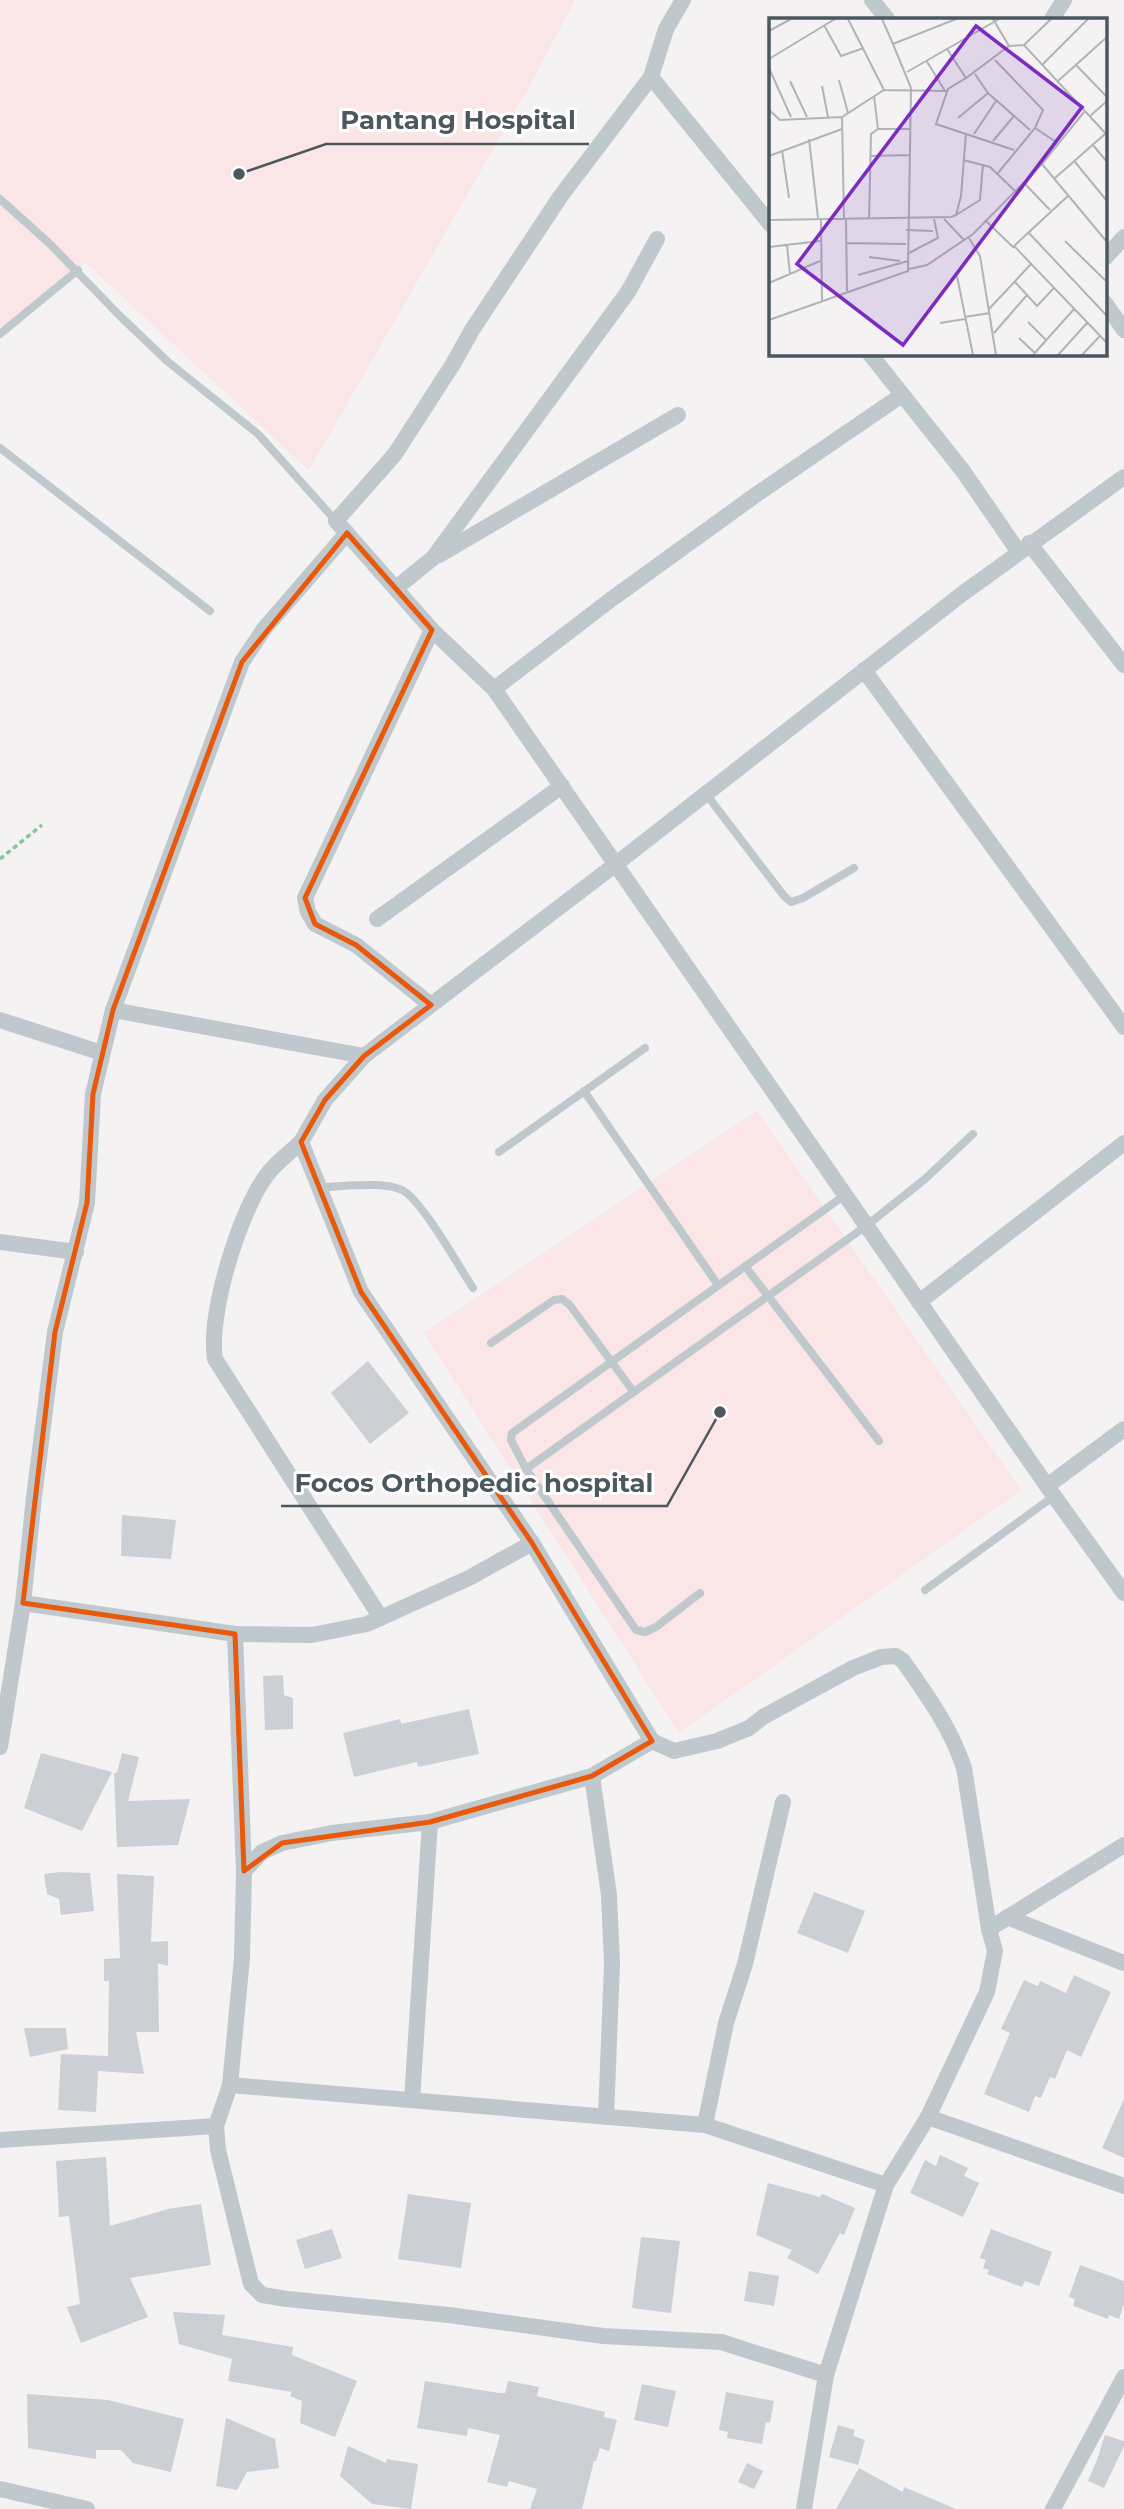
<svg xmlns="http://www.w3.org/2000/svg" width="1124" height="2509" font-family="Montserrat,sans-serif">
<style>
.medical{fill:#fae6e7}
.building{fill:#ccd0d4}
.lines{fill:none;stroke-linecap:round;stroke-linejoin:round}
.path{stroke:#7fc99a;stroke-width:3.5;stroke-dasharray:5 3.5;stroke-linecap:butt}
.lane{stroke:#bfc8cd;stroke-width:8}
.street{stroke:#bfc8cd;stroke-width:16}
.marked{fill:none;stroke:#e8590c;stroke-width:5;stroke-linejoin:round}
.inset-road{fill:none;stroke:#b0b4b7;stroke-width:2}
.view{fill:#7b2cbf;fill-opacity:0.15;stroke:#7b2cbf;stroke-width:3.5}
.inset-edge{fill:none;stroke:#4b585e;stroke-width:3.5}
.leader{fill:none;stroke:#4b585e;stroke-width:2.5}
.callout-dot{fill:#4b585e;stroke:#fff;stroke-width:2.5}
.callout-label{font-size:26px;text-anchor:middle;font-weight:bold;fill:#4b585e;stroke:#fff;stroke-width:6;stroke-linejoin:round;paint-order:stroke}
</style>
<rect width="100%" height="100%" fill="#f4f2f2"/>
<g class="medical">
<polygon points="0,0 575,0 529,87 309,470 85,262 0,331"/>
<polygon points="757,1111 1021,1490 679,1733 424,1333"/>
</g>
<g class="building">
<polygon points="368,1361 409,1413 370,1444 331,1393"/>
<polygon points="122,1515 176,1520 171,1559 121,1556"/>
<polygon points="283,1675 284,1695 293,1698 293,1729 265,1730 263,1676"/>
<polygon points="469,1709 479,1754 418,1767 417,1762 354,1777 343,1733 400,1719 401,1724"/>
<polygon points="41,1753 112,1772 82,1831 24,1808"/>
<polygon points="122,1753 139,1757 128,1801 190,1799 178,1845 117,1847 114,1773 117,1773"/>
<polygon points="60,1872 90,1873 94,1911 61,1915 59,1899 47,1894 44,1874"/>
<polygon points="117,1874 154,1876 151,1942 168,1941 168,1966 158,1963 159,2032 136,2032 144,2074 98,2071 96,2112 58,2110 61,2054 108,2056 109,1981 104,1981 104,1959 120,1958"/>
<polygon points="814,1892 865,1911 848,1953 797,1933"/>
<polygon points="1074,1975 1111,1992 1081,2057 1067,2050 1055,2079 1050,2077 1041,2098 1035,2096 1029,2112 984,2094 1010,2033 1001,2029 1024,1980 1038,1986 1040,1981 1066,1993"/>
<polygon points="24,2028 66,2028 68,2049 30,2057"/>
<polygon points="1124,2099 1124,2158 1102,2148"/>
<polygon points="940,2155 968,2168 964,2176 979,2183 963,2217 910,2193 925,2160 936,2166"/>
<polygon points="106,2157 110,2226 168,2209 201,2204 211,2265 130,2278 148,2317 81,2343 67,2307 80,2304 69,2216 59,2217 56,2161"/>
<polygon points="768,2183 820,2197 822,2194 855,2208 844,2235 840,2233 818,2274 787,2258 792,2250 756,2235"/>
<polygon points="408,2194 471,2203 461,2268 398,2259"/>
<polygon points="332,2229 342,2258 305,2269 296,2240"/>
<polygon points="991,2229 1052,2252 1039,2286 1025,2281 1022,2287 987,2274 989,2270 983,2268 986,2260 980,2258"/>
<polygon points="641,2237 680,2241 671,2313 632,2308"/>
<polygon points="1080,2265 1124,2281 1124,2304 1119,2319 1109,2315 1108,2319 1073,2306 1075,2299 1069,2297"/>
<polygon points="749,2271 779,2276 774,2306 744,2301"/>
<polygon points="173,2312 225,2315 222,2335 293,2347 292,2355 357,2381 335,2437 300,2423 302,2401 290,2396 292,2392 228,2381 232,2359 179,2344"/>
<polygon points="425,2381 499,2393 505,2393 508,2381 539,2387 537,2396 605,2412 604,2417 617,2420 609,2451 600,2448 596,2461 594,2461 582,2509 530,2509 537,2489 509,2481 507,2487 487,2482 500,2435 468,2428 467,2436 417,2428"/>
<polygon points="642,2384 676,2391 668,2427 634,2420"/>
<polygon points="726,2392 774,2401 770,2423 766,2422 762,2444 727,2438 728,2432 719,2430"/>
<polygon points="27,2394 108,2400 184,2419 171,2472 133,2463 121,2450 96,2450 96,2459 28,2448"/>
<polygon points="226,2418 275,2439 279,2468 247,2472 237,2490 216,2486"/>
<polygon points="838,2425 855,2430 853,2436 865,2440 858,2465 829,2457"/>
<polygon points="1105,2435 1124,2441 1124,2446 1104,2488 1088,2481 1097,2460"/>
<polygon points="348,2446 386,2463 387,2459 418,2464 411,2509 372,2504 340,2476"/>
<polygon points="747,2463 763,2471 754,2489 738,2482"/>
<polygon points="859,2468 903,2492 904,2487 956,2509 836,2509"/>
</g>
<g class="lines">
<polyline class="path" points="0,859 42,825"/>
<g class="lane">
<polyline points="0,199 50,244 119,315 167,361 258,434 336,521"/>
<polyline points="0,334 78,270"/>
<polyline points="0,448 210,611"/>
<polyline points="706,794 784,896 791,902 803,898 854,868"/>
<polyline points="584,1091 718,1285"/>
<polyline points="499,1152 645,1048"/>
<path d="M319,1187C341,1187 382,1181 402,1190C422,1200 459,1267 473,1288"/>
<polyline points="845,1195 512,1433 511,1440 526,1469 866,1226 925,1179 973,1134"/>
<polyline points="745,1266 879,1441"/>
<polyline points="491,1343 554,1300 562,1299 569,1304 633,1391"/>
<polyline points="526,1469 636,1630 645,1632 656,1627 700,1593"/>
<polyline points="925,1590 1054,1496"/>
</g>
<g class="street">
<polyline points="683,0 666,29 651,77 560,197 472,330 453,364 395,454 336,521 432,630 494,689 1054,1496 1124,1593"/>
<polyline points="872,0 887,19"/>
<polyline points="1052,19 1064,0"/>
<polyline points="651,77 771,225"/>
<polyline points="1105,258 1124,237"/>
<polyline points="1105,303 1124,330"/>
<polyline points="870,354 963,471 1018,551"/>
<polyline points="1029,543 1124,665"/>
<polyline points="439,555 678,415"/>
<polyline points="396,588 433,558 628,292 657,239"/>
<polyline points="864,670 1124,1027"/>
<polyline points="494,689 613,598 757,494 902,395"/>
<polyline points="377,919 562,786"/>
<polyline points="431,1005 356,945 315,924 308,912 305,898 432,630"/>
<polyline points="113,1010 364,1056"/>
<polyline points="0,1020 102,1053"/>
<path d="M301,1142C290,1153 275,1163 266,1176C239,1213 208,1314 215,1359L381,1618"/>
<polyline points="0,1242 76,1252"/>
<polyline points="919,1302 1124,1143"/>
<polyline points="1047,1486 1124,1429"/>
<polyline points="23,1603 235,1634 312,1635 367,1624 469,1578 532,1543"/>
<polyline points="235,1634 244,1871 242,1958 230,2085 216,2126 218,2150 251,2284 262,2295 287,2299 449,2315 603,2336 721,2342 826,2375"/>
<polyline points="0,1747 23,1603 34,1497 55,1332 87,1203 93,1094 113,1010 242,662 264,629 347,533"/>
<polyline points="592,1776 609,1895 612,1964 606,2117"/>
<polyline points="244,1871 262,1852 282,1843 332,1833 430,1822 592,1776 652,1741"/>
<polyline points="1007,1917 1124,1963"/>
<polyline points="989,1929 1124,1845"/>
<polyline points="230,2085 705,2125 886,2185"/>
<polyline points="412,2100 430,1822"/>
<path d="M928,2117L987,1992L995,1951L989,1929L964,1768C951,1728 927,1695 903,1661L896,1656L881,1657L853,1668L763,1717L749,1728L717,1741L674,1751L652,1741L532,1543L361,1292L301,1142L325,1100L364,1056L616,864L962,594L1124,477"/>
<polyline points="705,2125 726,2023 745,1964 783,1802"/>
<polyline points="0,2140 216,2126"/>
<polyline points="0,2489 87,2509"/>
<polyline points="804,2509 826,2375 886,2185 928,2117 1124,2186"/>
<polyline points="1053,2509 1124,2377"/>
</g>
</g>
<path class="marked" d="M347,533L432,630L305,898L315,924L356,945L431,1005L364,1056L325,1100L301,1142L361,1292L532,1543L652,1741L592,1776L430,1822L282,1843L244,1871L235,1634L23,1603L55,1332L87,1203L93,1094L113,1010L242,662Z"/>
<g transform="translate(769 18)">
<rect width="338" height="338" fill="#f4f2f2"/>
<path class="inset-road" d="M79,1L115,72M113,1L124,26L187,1M224,1L240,28M55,7L72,38L95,30M0,13L22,1M255,27L282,1M178,31L197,60L240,28L255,27L338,117M0,41L66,1M157,42L176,73M226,42L274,92L266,110L229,155M273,47L319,1M307,47L338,79M0,50L22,99M138,54L230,1M206,56L219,75L261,112M197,60L179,71L167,106L245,132M70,62L79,95M21,63L38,99M289,63L338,19M53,68L59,99M105,78L109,111M0,92L11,102L73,99L115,72L178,73M73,99L75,202M320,99L338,83M189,100L219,75M266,110L287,124M205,116L227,83M40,121L49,200M224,123L245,98M324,127L338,144M13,132L20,180M0,138L73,111M101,138L140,137M194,142L221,149L246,173M306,144L338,183M273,146L338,224M286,160L336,116M255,165L281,192M187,197L211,182L214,146M100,201L102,116L109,111H141M175,201L195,222M0,202L182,199L187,197L192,178L197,115M52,202L53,284M77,202L78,273M216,202L244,229L300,177M137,212L164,213M259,214L338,298M200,220L211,238L227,337M296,223L338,264M77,225L137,226M18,227L21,256M245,228L338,325M0,229L51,223M138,236L169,220L165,201M100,239L131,243M140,251L158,247L204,216L273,146L315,94M89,257L139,243M188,258L204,337M246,264L268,288L285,270M0,265L51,243M220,291L262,246M195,299L221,295M0,302L139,253L142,70L124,26M259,304L277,322M171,305L196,301M225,315L258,277M250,320L266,335M264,337L305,291M289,337L318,305M313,337L331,318"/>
<path class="view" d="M207,8L313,89L134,327L28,246Z"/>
<rect width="338" height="338" class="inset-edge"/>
</g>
<path class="leader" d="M239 174L326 144H589M720 1412L667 1506H281"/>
<g class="callout-dot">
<circle cx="239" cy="174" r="7"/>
<circle cx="720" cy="1412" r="7"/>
</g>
<g class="callout-label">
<text x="458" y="129">Pantang Hospital</text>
<text x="474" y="1492">Focos Orthopedic hospital</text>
</g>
</svg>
